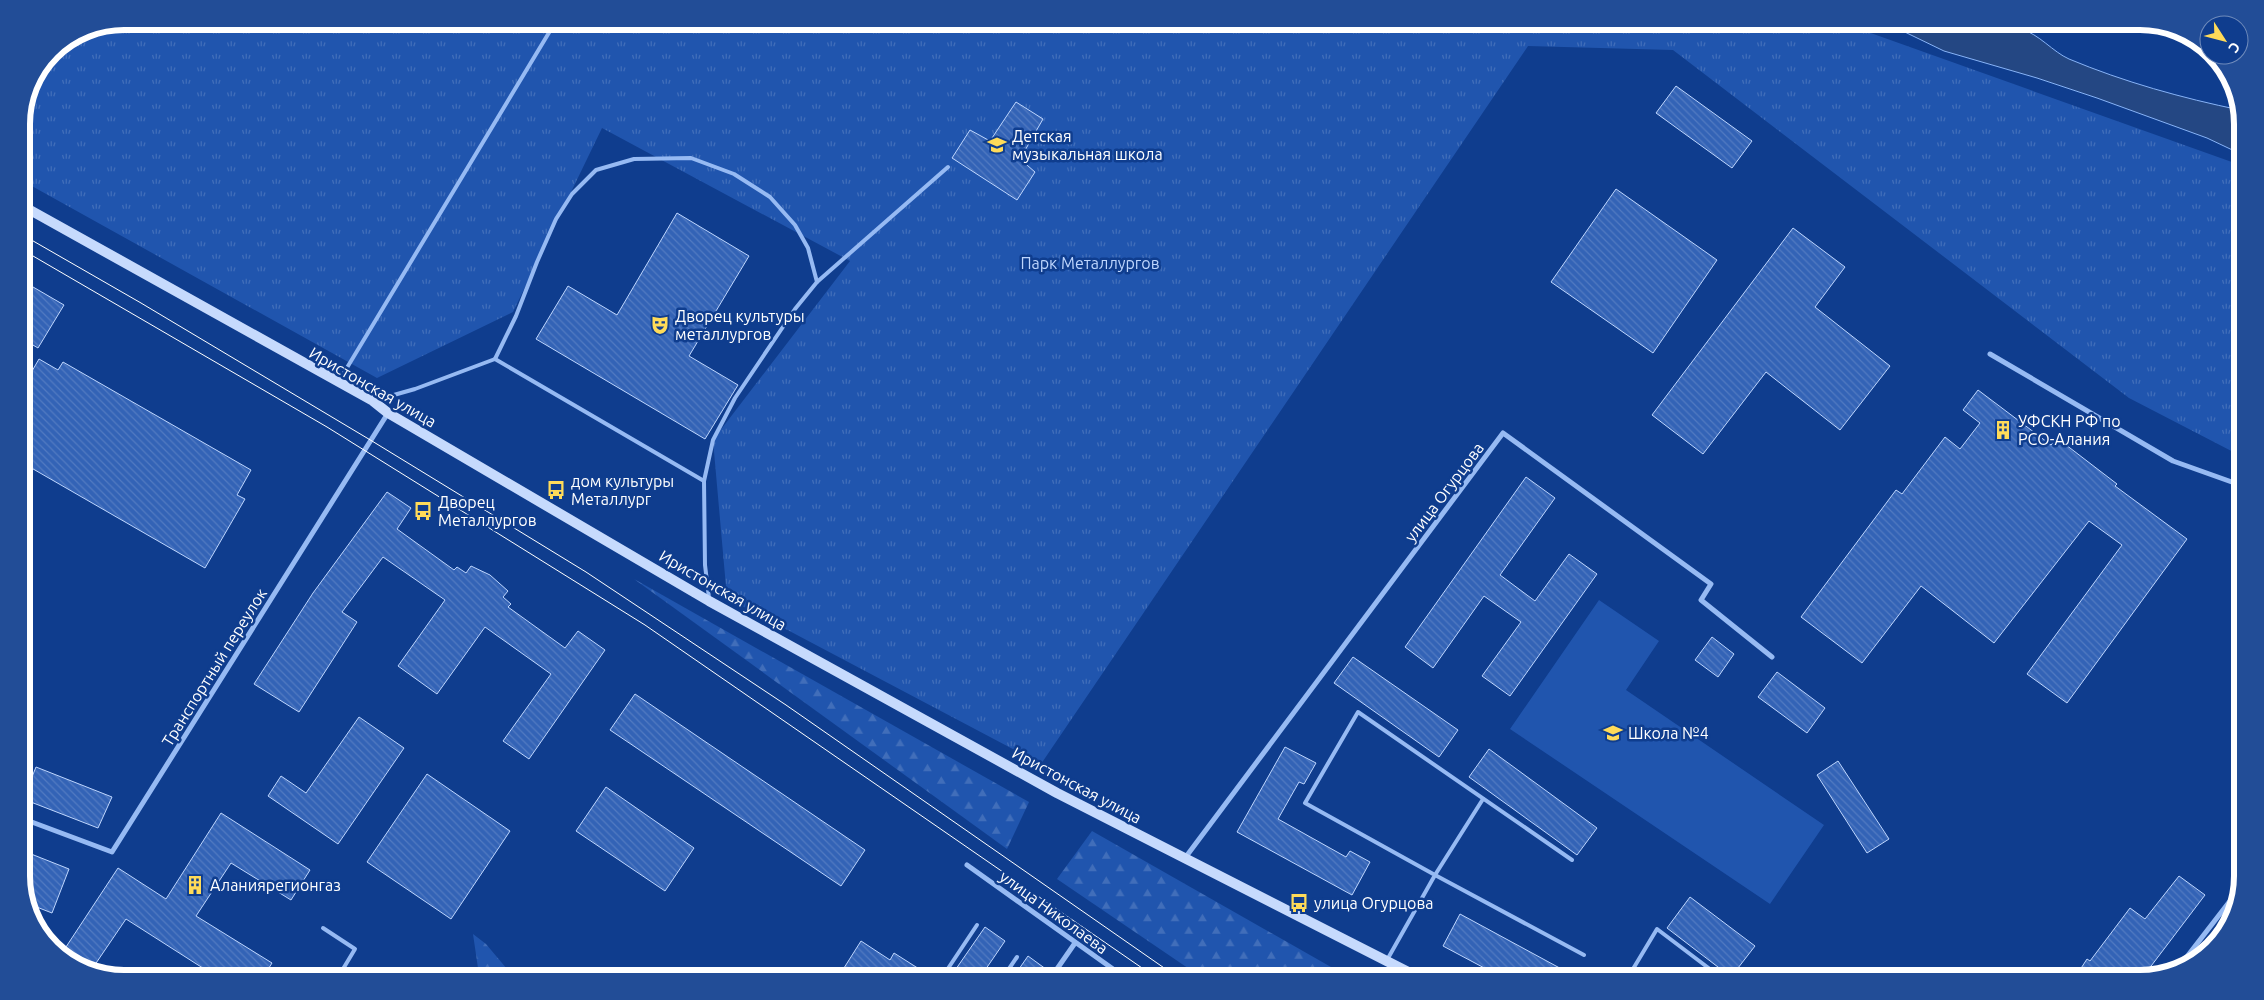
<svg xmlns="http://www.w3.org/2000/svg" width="2264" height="1000" font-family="Ubuntu,sans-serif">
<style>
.forest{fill:url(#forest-firs)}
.park{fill:url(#park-tufts)}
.pitch{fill:#2055ae}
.water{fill:#244783;stroke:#87b3f7}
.building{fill:url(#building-back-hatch);stroke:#bed6fe}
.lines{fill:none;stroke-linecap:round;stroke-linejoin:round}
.lane{stroke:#96baf3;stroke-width:4}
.street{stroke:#96baf3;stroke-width:5}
.secondary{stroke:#c6dafd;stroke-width:10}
.tram{stroke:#fff;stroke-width:1}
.labels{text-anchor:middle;stroke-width:5;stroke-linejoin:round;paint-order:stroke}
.poi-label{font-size:16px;fill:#fff;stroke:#0f3d8e;text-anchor:start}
.park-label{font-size:16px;fill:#bed6fe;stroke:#0f3d8e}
.street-label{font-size:16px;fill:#fff;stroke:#0f3d8e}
.rim{fill:none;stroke:#fff;stroke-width:6}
</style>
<defs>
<pattern id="forest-firs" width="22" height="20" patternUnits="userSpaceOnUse" patternTransform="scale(1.25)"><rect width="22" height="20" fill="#2055ae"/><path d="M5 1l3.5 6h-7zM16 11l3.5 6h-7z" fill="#416eba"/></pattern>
<pattern id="park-tufts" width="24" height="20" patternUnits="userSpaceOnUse" patternTransform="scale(1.25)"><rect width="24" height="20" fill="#2055ae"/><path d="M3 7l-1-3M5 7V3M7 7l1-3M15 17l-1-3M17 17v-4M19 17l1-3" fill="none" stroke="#416eba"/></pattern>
<pattern id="building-back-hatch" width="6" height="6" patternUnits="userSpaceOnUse" patternTransform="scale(1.25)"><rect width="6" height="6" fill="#3363b6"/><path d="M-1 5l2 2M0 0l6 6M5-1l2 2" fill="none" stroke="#527ac1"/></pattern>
</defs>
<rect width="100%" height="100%" fill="#0f3d8e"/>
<g class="forest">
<polygon points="634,579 1029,802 1007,849"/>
<polygon points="1092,831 1352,979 1204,979 1057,879"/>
<path d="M473,934L486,944L507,969L527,979H434C449,971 464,982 479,975Z"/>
</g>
<polygon class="park" points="124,21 1837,21 2243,166 2243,457 2129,398 1673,50 1528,46 1041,764 727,598 713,440 850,261 602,128 513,312 377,378 21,180 21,118 32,79 52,51 85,29"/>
<polygon class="pitch" points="1599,600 1659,641 1626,690 1824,825 1770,904 1510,729"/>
<path class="water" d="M1882,21C1928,21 1976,17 2021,29C2039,34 2053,52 2069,59C2124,82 2182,98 2240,110L2243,118V155L2207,138L2097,98L2037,78L1944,51Z"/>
<g class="building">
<polygon points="1676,86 1752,141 1732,168 1656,113"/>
<polygon points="1016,102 1043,119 1020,159 1035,172 1017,200 952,158 970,130 990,141"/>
<polygon points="1616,189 1717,260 1653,353 1551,282"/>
<polygon points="677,213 749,256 689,356 738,385 705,439 536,339 568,286 617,315"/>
<polygon points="1793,228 1845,267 1815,307 1890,366 1840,430 1766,372 1703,454 1652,415"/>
<polygon points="21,280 64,305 38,348 21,338"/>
<polygon points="39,359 58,370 63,362 251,470 237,495 245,499 205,568 21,462 21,390"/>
<polygon points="1978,390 2051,445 2057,438 2117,484 2115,486 2187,539 2067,703 2027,674 2122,545 2089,521 1994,643 1921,586 1862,663 1801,617 1896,490 1902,494 1945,437 1960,449 1980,423 1963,410"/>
<polygon points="1526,477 1555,498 1500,575 1535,601 1569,554 1597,574 1510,696 1482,676 1521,622 1484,596 1433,668 1405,647"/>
<polygon points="387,492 411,508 397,529 454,570 457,567 466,573 471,566 490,575 508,591 503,597 511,604 508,607 565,648 578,631 605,650 529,759 503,741 551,674 485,627 437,694 398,666 445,600 383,557 342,612 357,622 299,712 254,684 313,593"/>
<polygon points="1712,637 1734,654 1718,677 1695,660"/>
<polygon points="1353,657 1458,730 1439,757 1334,683"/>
<polygon points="1777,672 1825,708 1807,733 1758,697"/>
<polygon points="635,694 865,850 841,886 610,730"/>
<polygon points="359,717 404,748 338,844 268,796 281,776 306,793"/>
<polygon points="1285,747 1316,763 1304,784 1299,782 1278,819 1346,857 1350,851 1370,862 1352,895 1237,832"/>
<polygon points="1489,749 1597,828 1577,855 1469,777"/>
<polygon points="1838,761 1889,839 1867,853 1817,775"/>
<polygon points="36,767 112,797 98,828 23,799"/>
<polygon points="427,774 510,831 451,919 367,862"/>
<polygon points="606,787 694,848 665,891 576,831"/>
<polygon points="221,813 310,870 291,900 231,863 196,916 272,963 262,979 220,979 126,919 90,972 84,971 62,953 118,868 166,899"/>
<polygon points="21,850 69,869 52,913 29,904 21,883"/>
<polygon points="2179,876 2205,895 2142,978 2074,979 2087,959 2090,961 2130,908 2145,919"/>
<polygon points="1690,897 1755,946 1731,977 1667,928"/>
<polygon points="1460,914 1580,979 1505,979 1443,946"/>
<polygon points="985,927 1005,941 979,979 949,979"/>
<polygon points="861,941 890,960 894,953 935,979 837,979"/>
<polygon points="1028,956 1050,972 1046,979 1012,979"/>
</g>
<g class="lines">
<g class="lane">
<polyline points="495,359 516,316 537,262 556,219 572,194 596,170 634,159 691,158 734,174 770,197 795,225 808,248 817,282"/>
<polyline points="339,381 556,21"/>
<polyline points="376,400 415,389 495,359 704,481 705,565 709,598"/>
<polyline points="704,481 713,440 735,398 795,309 817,282 948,167"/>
<polyline points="1483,799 1435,875 1584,955"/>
<polyline points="323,928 355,949 337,979"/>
<polyline points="1387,960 1435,875 1305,803 1358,712 1572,860"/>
<polyline points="941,979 977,925"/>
<polyline points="1002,979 1017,957"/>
<polyline points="1627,979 1657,929 1723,979"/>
</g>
<g class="street">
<polyline points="1990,354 2173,461 2243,486"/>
<polyline points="21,818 112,852 388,413"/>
<polyline points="1185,858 1503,433 1711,584 1701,600 1772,657"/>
<polyline points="967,865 1127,979"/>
<polyline points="2179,967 2240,888"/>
<polyline points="1050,979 1075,943"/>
</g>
<polyline class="secondary" points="21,205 373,401 388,413 709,601 1057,793 1422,979"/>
<g class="tram">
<polyline points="21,234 141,303 372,441 586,572 786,705 1180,979"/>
<polyline points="21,249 327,427 645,625 1158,979"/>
</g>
</g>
<defs>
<g id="school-bare" transform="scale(1.5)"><path d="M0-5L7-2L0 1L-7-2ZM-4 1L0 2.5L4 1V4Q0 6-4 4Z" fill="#ffdb59" stroke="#0f3d8e" stroke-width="2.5" paint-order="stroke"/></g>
<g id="theatre-bare" transform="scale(1.5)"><path d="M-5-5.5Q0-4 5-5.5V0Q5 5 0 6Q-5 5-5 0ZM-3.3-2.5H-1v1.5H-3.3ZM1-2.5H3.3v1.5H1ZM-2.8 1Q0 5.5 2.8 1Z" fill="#ffdb59" stroke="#0f3d8e" stroke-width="2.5" paint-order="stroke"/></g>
<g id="building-bare" transform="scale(1.5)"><path d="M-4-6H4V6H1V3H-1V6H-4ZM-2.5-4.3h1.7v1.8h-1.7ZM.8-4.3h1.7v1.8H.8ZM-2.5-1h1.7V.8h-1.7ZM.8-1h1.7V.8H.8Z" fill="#ffdb59" stroke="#0f3d8e" stroke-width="2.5" paint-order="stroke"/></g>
<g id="bus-bare" transform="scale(1.5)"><path d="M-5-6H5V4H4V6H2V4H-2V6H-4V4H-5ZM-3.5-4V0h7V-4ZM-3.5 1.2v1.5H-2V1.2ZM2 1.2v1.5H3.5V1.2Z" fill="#ffdb59" stroke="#0f3d8e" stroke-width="2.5" paint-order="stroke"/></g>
</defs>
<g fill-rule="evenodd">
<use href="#school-bare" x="997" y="145"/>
<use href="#theatre-bare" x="660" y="325"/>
<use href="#building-bare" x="2003" y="430"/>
<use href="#bus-bare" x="556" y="490"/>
<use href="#bus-bare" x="423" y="511"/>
<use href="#school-bare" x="1613" y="733"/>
<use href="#building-bare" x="195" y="885"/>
<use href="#bus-bare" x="1299" y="903"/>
</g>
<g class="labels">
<g class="poi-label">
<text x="1012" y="142">Детская<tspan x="1012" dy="18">музыкальная школа</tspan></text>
<text x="675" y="322">Дворец культуры<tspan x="675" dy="18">металлургов</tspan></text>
<text x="2018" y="427">УФСКН РФ по<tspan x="2018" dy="18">РСО-Алания</tspan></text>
<text x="571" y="487">дом культуры<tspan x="571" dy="18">Металлург</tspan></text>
<text x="438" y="508">Дворец<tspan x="438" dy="18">Металлургов</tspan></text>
<text x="1628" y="739">Школа №4</text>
<text x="210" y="891">Аланиярегионгаз</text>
<text x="1314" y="909">улица Огурцова</text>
</g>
<g class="park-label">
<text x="1090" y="269">Парк Металлургов</text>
</g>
<g class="street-label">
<text transform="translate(373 387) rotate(30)" y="6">Иристонская улица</text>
<text transform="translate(1444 492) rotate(-53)" y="6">улица Огурцова</text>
<text transform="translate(723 590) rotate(30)" y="6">Иристонская улица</text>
<text transform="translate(214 667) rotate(-58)" y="6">Транспортный переулок</text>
<text transform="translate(1077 785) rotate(28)" y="6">Иристонская улица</text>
<text transform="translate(1054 912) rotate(36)" y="6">улица Николаева</text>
</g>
</g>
<path d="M0 0H2264V1000H0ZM124 30H2140A94 94 0 0 1 2234 124V876A94 94 0 0 1 2140 970H124A94 94 0 0 1 30 876V124A94 94 0 0 1 124 30Z" fill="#224d97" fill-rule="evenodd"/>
<path class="rim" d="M124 30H2140A94 94 0 0 1 2234 124V876A94 94 0 0 1 2140 970H124A94 94 0 0 1 30 876V124A94 94 0 0 1 124 30Z"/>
<g transform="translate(2224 40) rotate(126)"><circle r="24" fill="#0f3d8e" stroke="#6f8bbb"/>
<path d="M0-4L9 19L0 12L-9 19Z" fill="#ffdb59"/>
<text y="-8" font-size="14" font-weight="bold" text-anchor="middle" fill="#ffffff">С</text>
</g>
</svg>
